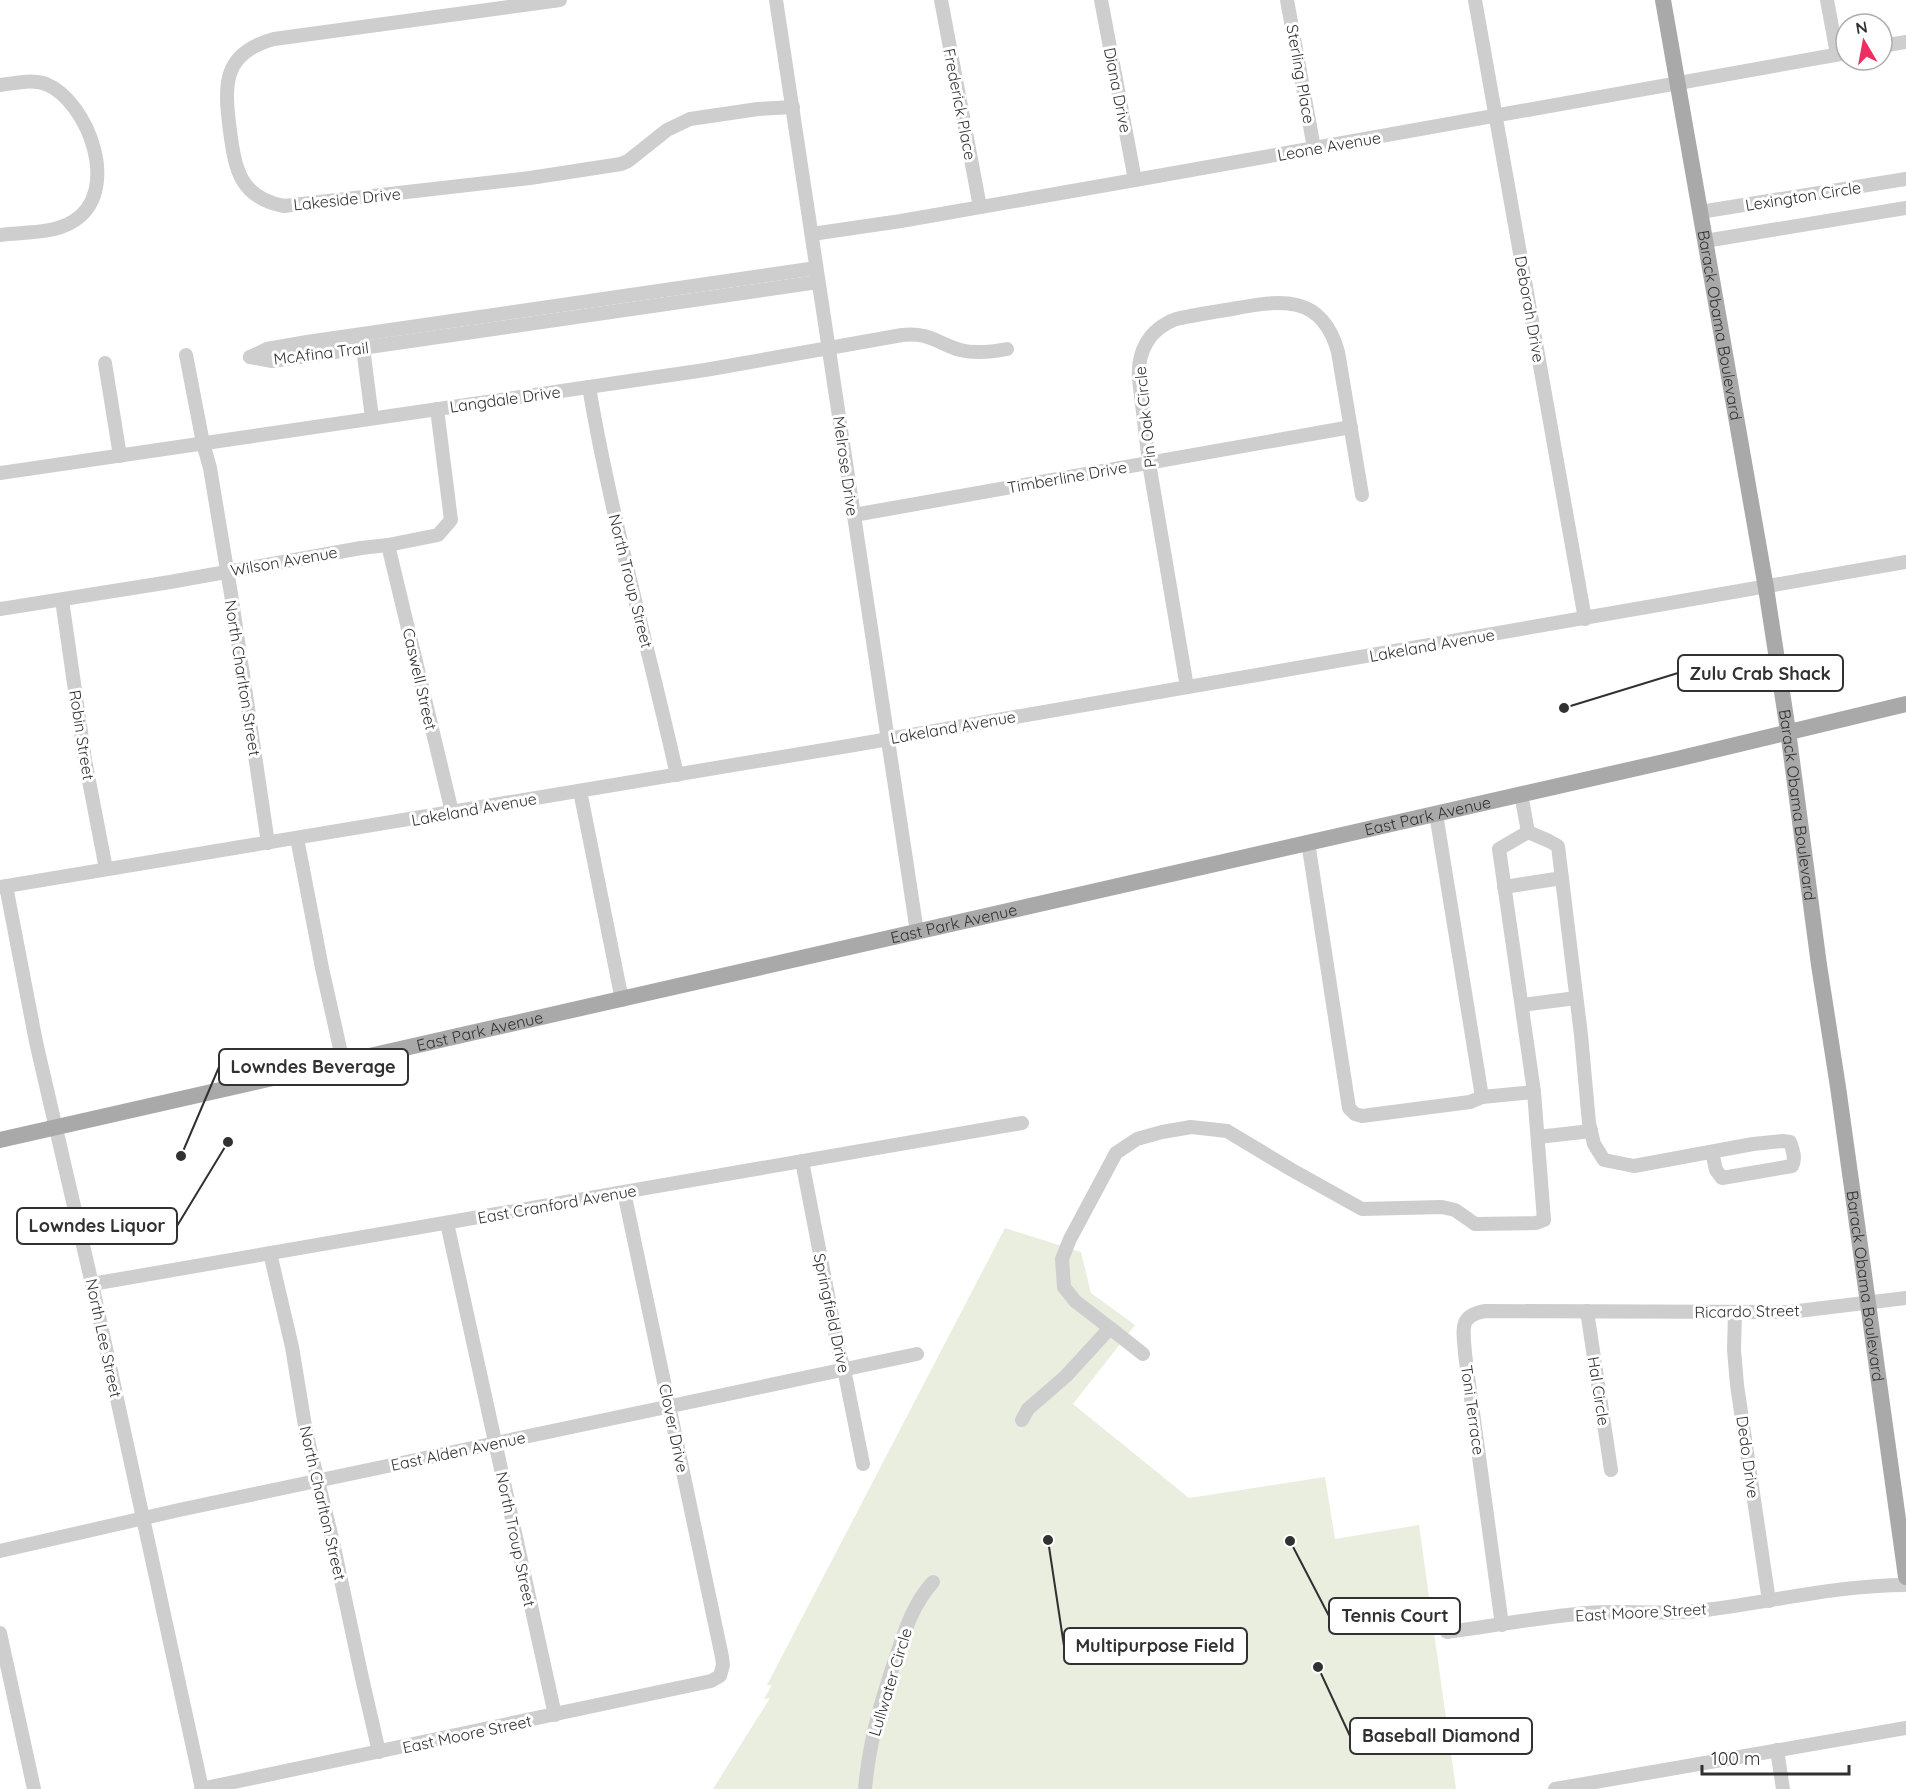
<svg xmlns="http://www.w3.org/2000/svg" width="1906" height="1789" font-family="Quicksand,sans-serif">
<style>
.green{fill:#eaeedf}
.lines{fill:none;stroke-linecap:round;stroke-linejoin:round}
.minor{stroke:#cecece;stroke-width:14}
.major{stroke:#a9a9a9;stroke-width:16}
.labels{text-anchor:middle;stroke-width:6;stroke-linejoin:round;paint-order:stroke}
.street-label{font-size:16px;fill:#313131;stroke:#fff}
.leader{fill:none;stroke:#313131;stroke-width:2}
.callout-dot{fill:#313131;stroke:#fff;stroke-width:2}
.callout{fill:#fff;stroke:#313131;stroke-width:2}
.callout-label{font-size:18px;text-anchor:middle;font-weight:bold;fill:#313131}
</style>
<rect width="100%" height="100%" fill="#fff"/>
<polygon class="green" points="1005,1228 1081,1252 1091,1293 1135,1325 1073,1404 1189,1498 1325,1477 1335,1539 1419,1525 1456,1789 713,1789 770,1698 764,1699 772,1685 767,1685"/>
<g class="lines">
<g class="minor">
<path d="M560,0L274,39C222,53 224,85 230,131C235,169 240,198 284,206L530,178L621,164L628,161L667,130L690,119L758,109L793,107"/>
<polyline points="776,0 917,932"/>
<polyline points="941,0 980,207"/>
<polyline points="1101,0 1135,180"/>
<polyline points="1287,0 1314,148"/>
<polyline points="1475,0 1585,619"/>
<polyline points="1827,0 1837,54"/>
<polyline points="1882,46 1906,42"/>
<path d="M0,85C15,83 31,79 46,84C88,101 123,193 72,222C52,234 23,232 0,235"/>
<polyline points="1700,212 1906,179"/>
<polyline points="812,234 901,221 1135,180 1846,53"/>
<polyline points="1705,241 1906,208"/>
<polyline points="362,340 372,418"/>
<polyline points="186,355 203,443 210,468 231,594 268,843"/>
<polyline points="250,357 272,361 818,282"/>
<polyline points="250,357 267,349 307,342 816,268"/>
<polyline points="105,363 120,456"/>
<path d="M589,387C611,517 648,645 677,775"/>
<path d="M0,473L705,370L902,335C929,332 937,343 960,350C976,354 992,352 1007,349"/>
<polyline points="854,515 1351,427"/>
<polyline points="388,545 452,812"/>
<polyline points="62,600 85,760 106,869"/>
<polyline points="0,609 170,582 361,548 388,545 438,535 451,520 437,409"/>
<path d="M1187,687L1149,463L1139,379C1137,352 1149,329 1176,319C1194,315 1213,312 1232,309C1280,300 1322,293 1338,352L1362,495"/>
<polyline points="580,791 622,1000"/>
<path d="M1521,794L1528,832L1549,841L1558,846L1581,1035L1589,1123L1594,1144L1604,1160L1634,1166L1753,1144L1783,1141L1790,1142C1793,1150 1796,1159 1792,1166L1722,1178L1716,1170L1712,1152"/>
<polyline points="1528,832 1499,849 1534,1092"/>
<polyline points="297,838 322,968 343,1062"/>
<polyline points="1308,842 1349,1108 1355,1114 1362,1116 1470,1102 1482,1097"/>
<polyline points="6,886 36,1042 92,1284 202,1789"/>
<polyline points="0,887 854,745 1906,562"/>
<polyline points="1504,887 1562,878"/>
<polyline points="1522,1005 1576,998"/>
<polyline points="1538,1137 1591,1131"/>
<polyline points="802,1161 839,1352 844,1369 863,1464"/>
<polyline points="447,1223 555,1715"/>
<polyline points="270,1253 292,1347 306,1432 332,1538 362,1678 379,1752"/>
<polyline points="92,1284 1022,1123"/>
<polyline points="1587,1311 1611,1470"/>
<polyline points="1735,1312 1734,1350 1737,1385 1769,1601"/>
<polyline points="1110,1328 1075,1301 1064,1287 1062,1259 1070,1239 1116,1153 1137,1139 1162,1132 1191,1127 1227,1131 1292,1170 1362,1209 1442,1207 1455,1210 1475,1224 1536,1223 1544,1220 1534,1092 1482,1097 1436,814"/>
<polyline points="1022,1420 1028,1409 1066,1376 1110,1328 1143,1354"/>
<polyline points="0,1551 179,1510 917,1354"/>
<path d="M1502,1625L1465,1354C1464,1331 1457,1315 1486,1311L1790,1312L1906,1298"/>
<path d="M1447,1632C1493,1626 1540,1617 1587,1613C1624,1610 1660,1615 1697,1611C1767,1603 1836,1585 1906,1585"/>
<polyline points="0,1633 34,1789"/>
<polyline points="1777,1750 1783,1789"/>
<polyline points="201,1789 711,1681 720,1676 723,1665 722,1657 624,1192"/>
<path d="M865,1789C869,1743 881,1701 896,1657C905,1630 913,1604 933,1582"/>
<polyline points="1555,1789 1906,1728"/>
</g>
<g class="major">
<path id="s1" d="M1663,0L1766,588L1788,731L1819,965L1838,1087L1906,1577"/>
<path id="s2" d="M0,1140L1677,759L1906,704"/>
</g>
</g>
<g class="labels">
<g class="street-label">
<text transform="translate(1301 74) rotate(80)" y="6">Sterling Place</text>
<text transform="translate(1118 90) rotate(79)" y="6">Diana Drive</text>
<text transform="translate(960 104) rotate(79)" y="6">Frederick Place</text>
<text transform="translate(1329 146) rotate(-10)" y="6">Leone Avenue</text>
<text transform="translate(1803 196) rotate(-9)" y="6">Lexington Circle</text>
<text transform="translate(347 199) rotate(-6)" y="6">Lakeside Drive</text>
<text transform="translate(1530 309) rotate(80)" y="6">Deborah Drive</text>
<text dy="6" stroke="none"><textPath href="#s1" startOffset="330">Barack Obama Boulevard</textPath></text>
<text transform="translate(321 353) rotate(-7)" y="6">McAfina Trail</text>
<text transform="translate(505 399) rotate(-8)" y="6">Langdale Drive</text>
<text transform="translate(1145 417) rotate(-96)" y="6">Pin Oak Circle</text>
<text transform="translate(846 466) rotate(82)" y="6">Melrose Drive</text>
<text transform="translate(1067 477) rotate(-10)" y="6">Timberline Drive</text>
<text transform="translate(284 561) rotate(-10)" y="6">Wilson Avenue</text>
<text transform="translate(631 581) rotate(76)" y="6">North Troup Street</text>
<text transform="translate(1432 645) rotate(-10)" y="6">Lakeland Avenue</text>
<text transform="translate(243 678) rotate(81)" y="6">North Charlton Street</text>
<text transform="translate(420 679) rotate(77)" y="6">Caswell Street</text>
<text transform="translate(953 727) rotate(-10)" y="6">Lakeland Avenue</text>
<text transform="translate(82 735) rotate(81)" y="6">Robin Street</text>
<text dy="6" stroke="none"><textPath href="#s1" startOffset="816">Barack Obama Boulevard</textPath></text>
<text transform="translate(474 809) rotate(-10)" y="6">Lakeland Avenue</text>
<text dy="6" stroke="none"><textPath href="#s2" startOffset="1464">East Park Avenue</textPath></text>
<text dy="6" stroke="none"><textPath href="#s2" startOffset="978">East Park Avenue</textPath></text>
<text dy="6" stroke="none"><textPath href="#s2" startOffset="492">East Park Avenue</textPath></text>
<text transform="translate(557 1204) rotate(-10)" y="6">East Cranford Avenue</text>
<text dy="6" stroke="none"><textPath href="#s1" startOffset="1302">Barack Obama Boulevard</textPath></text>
<text transform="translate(1747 1311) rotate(-1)" y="6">Ricardo Street</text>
<text transform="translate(832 1313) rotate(78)" y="6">Springfield Drive</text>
<text transform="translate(104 1338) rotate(78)" y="6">North Lee Street</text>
<text transform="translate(1599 1391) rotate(81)" y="6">Hal Circle</text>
<text transform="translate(1473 1410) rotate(82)" y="6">Toni Terrace</text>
<text transform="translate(674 1428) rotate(78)" y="6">Clover Drive</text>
<text transform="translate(458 1451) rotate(-12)" y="6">East Alden Avenue</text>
<text transform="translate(1748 1457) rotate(82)" y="6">Dedo Drive</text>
<text transform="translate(323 1503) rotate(77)" y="6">North Charlton Street</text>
<text transform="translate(516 1539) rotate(78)" y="6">North Troup Street</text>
<text transform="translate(1641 1612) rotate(-3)" y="6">East Moore Street</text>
<text transform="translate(890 1682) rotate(-73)" y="6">Lullwater Circle</text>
<text transform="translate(467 1734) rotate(-12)" y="6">East Moore Street</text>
</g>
</g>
<path class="leader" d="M1564 708L1678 673M181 1156L219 1067M228 1142L177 1226M1290 1541L1329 1616M1048 1540L1064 1646M1318 1667L1350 1736"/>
<g class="callout-dot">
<circle cx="1564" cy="708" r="6"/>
<circle cx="181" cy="1156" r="6"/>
<circle cx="228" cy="1142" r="6"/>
<circle cx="1290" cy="1541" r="6"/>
<circle cx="1048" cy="1540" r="6"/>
<circle cx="1318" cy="1667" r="6"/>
</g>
<g class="callout">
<rect x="1678" y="655" width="165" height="36" rx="6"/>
<rect x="219" y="1049" width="189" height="36" rx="6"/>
<rect x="17" y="1208" width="160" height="36" rx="6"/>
<rect x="1329" y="1598" width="131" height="36" rx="6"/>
<rect x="1064" y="1628" width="183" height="36" rx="6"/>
<rect x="1350" y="1718" width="182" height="36" rx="6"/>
</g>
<g class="callout-label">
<text x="1760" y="680">Zulu Crab Shack</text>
<text x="313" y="1073">Lowndes Beverage</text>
<text x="97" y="1232">Lowndes Liquor</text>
<text x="1395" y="1622">Tennis Court</text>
<text x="1155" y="1652">Multipurpose Field</text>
<text x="1441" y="1742">Baseball Diamond</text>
</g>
<g transform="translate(1864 42) rotate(350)"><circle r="28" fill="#ffffff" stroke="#adadad" stroke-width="1.5"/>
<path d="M0-4.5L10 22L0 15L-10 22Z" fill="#ee2e60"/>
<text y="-9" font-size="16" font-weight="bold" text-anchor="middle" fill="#313131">N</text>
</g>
<path d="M1702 1765v9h147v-9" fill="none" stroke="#313131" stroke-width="3"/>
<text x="1711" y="1765" font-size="18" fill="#313131" stroke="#ffffff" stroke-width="4.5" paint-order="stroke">100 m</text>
</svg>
